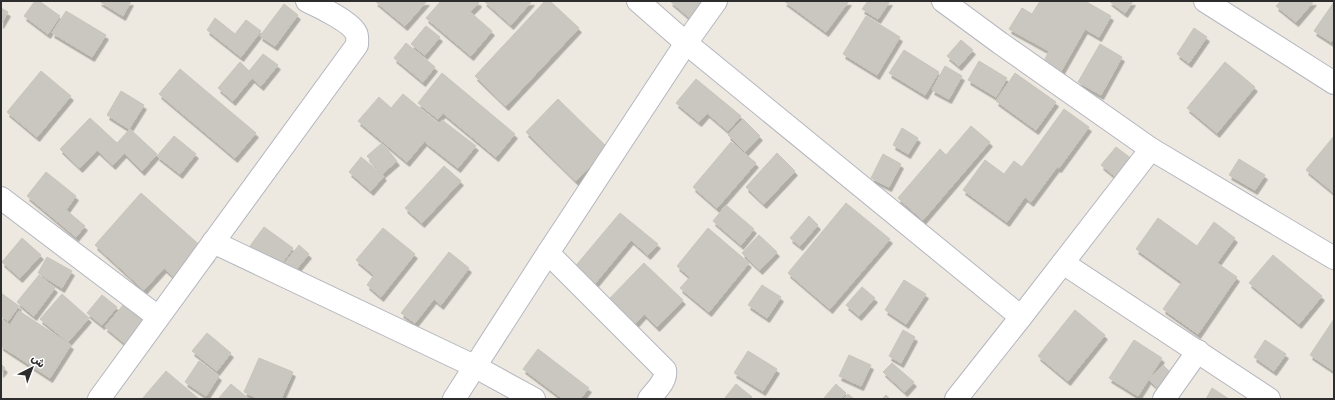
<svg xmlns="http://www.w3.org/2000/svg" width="1335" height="400" font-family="Rubik,'Noto Naskh Arabic',sans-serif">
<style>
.building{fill:#c9c7bf;stroke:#c9c5bb;filter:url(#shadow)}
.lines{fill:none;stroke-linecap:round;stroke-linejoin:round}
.street-casing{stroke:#b5b6bf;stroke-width:24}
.street{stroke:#fff;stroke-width:22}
</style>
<defs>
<filter id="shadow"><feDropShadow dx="2.5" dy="4.5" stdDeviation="0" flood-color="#0004"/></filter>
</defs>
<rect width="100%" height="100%" fill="#ede9e1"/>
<g class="building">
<polygon points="35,1 39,1 60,16 48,34 24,16"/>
<polygon points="99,1 131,1 123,16"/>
<polygon points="375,1 427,1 405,26"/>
<polygon points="441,1 478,1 479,3 470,12 492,31 471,56 426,18"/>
<polygon points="484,1 532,1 511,25"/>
<polygon points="545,1 550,1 579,28 506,106 475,76"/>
<polygon points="670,1 706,1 691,19"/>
<polygon points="784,1 849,1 826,32"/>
<polygon points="868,1 890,1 878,19 862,9"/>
<polygon points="1040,1 1085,1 1111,16 1099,37 1085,29 1060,73 1043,63 1049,51 1009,29 1022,8 1032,14"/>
<polygon points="1109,1 1133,1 1125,13"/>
<polygon points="1281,1 1314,1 1296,22 1276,6"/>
<polygon points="1334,2 1334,37 1331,42 1314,31"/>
<polygon points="284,4 298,15 275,46 260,36"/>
<polygon points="1,8 8,12 1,24"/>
<polygon points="66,11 106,35 92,57 52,33"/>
<polygon points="866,16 900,37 877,75 843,54"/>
<polygon points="215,18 235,34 246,20 261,31 241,57 207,30"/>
<polygon points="426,26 440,37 425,55 411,44"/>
<polygon points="1194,28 1207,37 1189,63 1177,54"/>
<polygon points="961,40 973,50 959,66 947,56"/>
<polygon points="406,43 435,67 423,82 394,58"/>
<polygon points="1100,44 1122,57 1101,95 1078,82"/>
<polygon points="904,50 939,72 925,95 889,73"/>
<polygon points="263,54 278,65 261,86 252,78 233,101 218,88 240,62 249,71"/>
<polygon points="979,61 1007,78 996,97 968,80"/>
<polygon points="1225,62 1255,87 1217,133 1187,108"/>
<polygon points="945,66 962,76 949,99 932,90"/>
<polygon points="180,69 256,133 235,158 159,94"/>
<polygon points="41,71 71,96 37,137 7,112"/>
<polygon points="442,73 515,134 496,157 443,113 438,119 418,103"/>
<polygon points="1015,73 1056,102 1036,130 996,101"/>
<polygon points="696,79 741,116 728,131 707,113 699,122 676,103"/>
<polygon points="121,91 144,105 129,129 107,115"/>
<polygon points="403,94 439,124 407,162 358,121 379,97 391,108"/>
<polygon points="558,99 608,148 576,181 526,132"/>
<polygon points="1064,109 1089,127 1059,168 1057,167 1031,202 1025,197 1007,222 963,190 985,160 1004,174 1014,161 1022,167"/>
<polygon points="90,118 117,143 130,129 157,154 142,171 124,153 113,165 97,150 80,168 60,149"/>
<polygon points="743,119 760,136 745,152 728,135"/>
<polygon points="442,120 476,146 458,168 425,142"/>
<polygon points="971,126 990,142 923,220 898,198 940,149 946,155"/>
<polygon points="902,128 918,138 908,154 893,145"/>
<polygon points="174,136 196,154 180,174 157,156"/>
<polygon points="1334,136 1334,193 1306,170"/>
<polygon points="731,142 756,163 717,208 693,187"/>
<polygon points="382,143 397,161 382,174 367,156"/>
<polygon points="1116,147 1132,159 1117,178 1101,165"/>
<polygon points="777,153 795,171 764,204 746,187"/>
<polygon points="883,154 901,164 889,187 871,178"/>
<polygon points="361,157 384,176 371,191 349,172"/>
<polygon points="1239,159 1265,175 1255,190 1229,175"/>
<polygon points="444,166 461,181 422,223 405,208"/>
<polygon points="46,172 76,196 66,210 85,226 76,237 27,196"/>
<polygon points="141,193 212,256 184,286 164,268 144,290 95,245"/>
<polygon points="846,203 890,239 830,309 788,273"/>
<polygon points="726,205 754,229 741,245 713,221"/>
<polygon points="620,213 658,244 648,255 631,240 593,286 573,269"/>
<polygon points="809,216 818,225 800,246 790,238"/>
<polygon points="1158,218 1197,246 1214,222 1235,238 1217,263 1237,277 1198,334 1163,309 1182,282 1136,249"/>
<polygon points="264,227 293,248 279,267 250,246"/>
<polygon points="383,228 415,254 381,297 367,285 374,275 356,260"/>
<polygon points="708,228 749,263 709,312 680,288 690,277 677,266"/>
<polygon points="759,235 777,252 760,270 742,253"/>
<polygon points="22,238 41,255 20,278 2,262"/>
<polygon points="299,245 309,254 294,272 284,264"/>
<polygon points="449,252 469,268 441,305 434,299 415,323 401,313"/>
<polygon points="1273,255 1322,296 1299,324 1249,283"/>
<polygon points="47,257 72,271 62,288 38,273"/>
<polygon points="644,263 683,300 657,327 644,314 634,325 608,300"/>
<polygon points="39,275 55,288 34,316 17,302"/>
<polygon points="904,280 926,294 906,324 885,310"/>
<polygon points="762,285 781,297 767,318 748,305"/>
<polygon points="862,287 875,298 859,316 846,305"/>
<polygon points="1,293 19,306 8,321 1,316"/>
<polygon points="62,294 89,318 68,342 40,319"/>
<polygon points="102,295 117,307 102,325 87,313"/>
<polygon points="124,304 153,329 134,351 105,327"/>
<polygon points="1075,310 1105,335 1068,381 1038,356"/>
<polygon points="19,311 71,345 50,378 1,346 1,319 10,325"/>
<polygon points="1334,319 1334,371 1310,355"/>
<polygon points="903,330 915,337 901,363 889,356"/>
<polygon points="207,333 231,353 217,371 192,351"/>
<polygon points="1134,340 1162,358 1138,396 1109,378"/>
<polygon points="1265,340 1286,354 1274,371 1254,357"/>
<polygon points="538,349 589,388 580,399 563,399 523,369"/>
<polygon points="748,351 777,369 763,391 734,373"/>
<polygon points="849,355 871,365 861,386 839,376"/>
<polygon points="259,358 293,372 281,399 259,399 244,392"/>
<polygon points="199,361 219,376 206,396 185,382"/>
<polygon points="892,363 914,382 905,392 883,372"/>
<polygon points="1,364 5,368 1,373"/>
<polygon points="1163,365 1179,381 1166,395 1149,380"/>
<polygon points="166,371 199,399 142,399"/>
<polygon points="231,384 249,399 218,399"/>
<polygon points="736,384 752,397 750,399 724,399"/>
<polygon points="836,384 846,393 841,399 823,399"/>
<polygon points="1212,388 1229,399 1206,399"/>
<polygon points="848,394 854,399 844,399"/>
<polygon points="886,395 890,399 882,399"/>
</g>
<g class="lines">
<g class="street-casing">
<g id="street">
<polyline points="638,1 686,43 1021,317"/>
<polyline points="943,1 1000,43 1151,149 1334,258"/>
<polyline points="1205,1 1334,83"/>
<polyline points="1,198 158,317"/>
<polyline points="213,242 474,366 534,399"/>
<path d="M548,253L665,370C667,381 656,390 649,399"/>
<polyline points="1063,263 1269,399"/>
<path d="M99,399L357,45C357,42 358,36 356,33C351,22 318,6 307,1"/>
<polyline points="454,399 548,253 686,43 716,1"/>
<polyline points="956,399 1021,317 1151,149"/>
<polyline points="1164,399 1198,351"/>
</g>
</g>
<use href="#street" class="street"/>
</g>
<rect width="1335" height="400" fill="none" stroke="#2d2d2d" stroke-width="4"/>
<g transform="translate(32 368) rotate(42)" stroke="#ffffff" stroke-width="3" paint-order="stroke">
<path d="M0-3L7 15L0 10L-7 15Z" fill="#2d2d2d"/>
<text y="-6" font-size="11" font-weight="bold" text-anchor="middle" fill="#2d2d2d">ش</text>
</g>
</svg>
